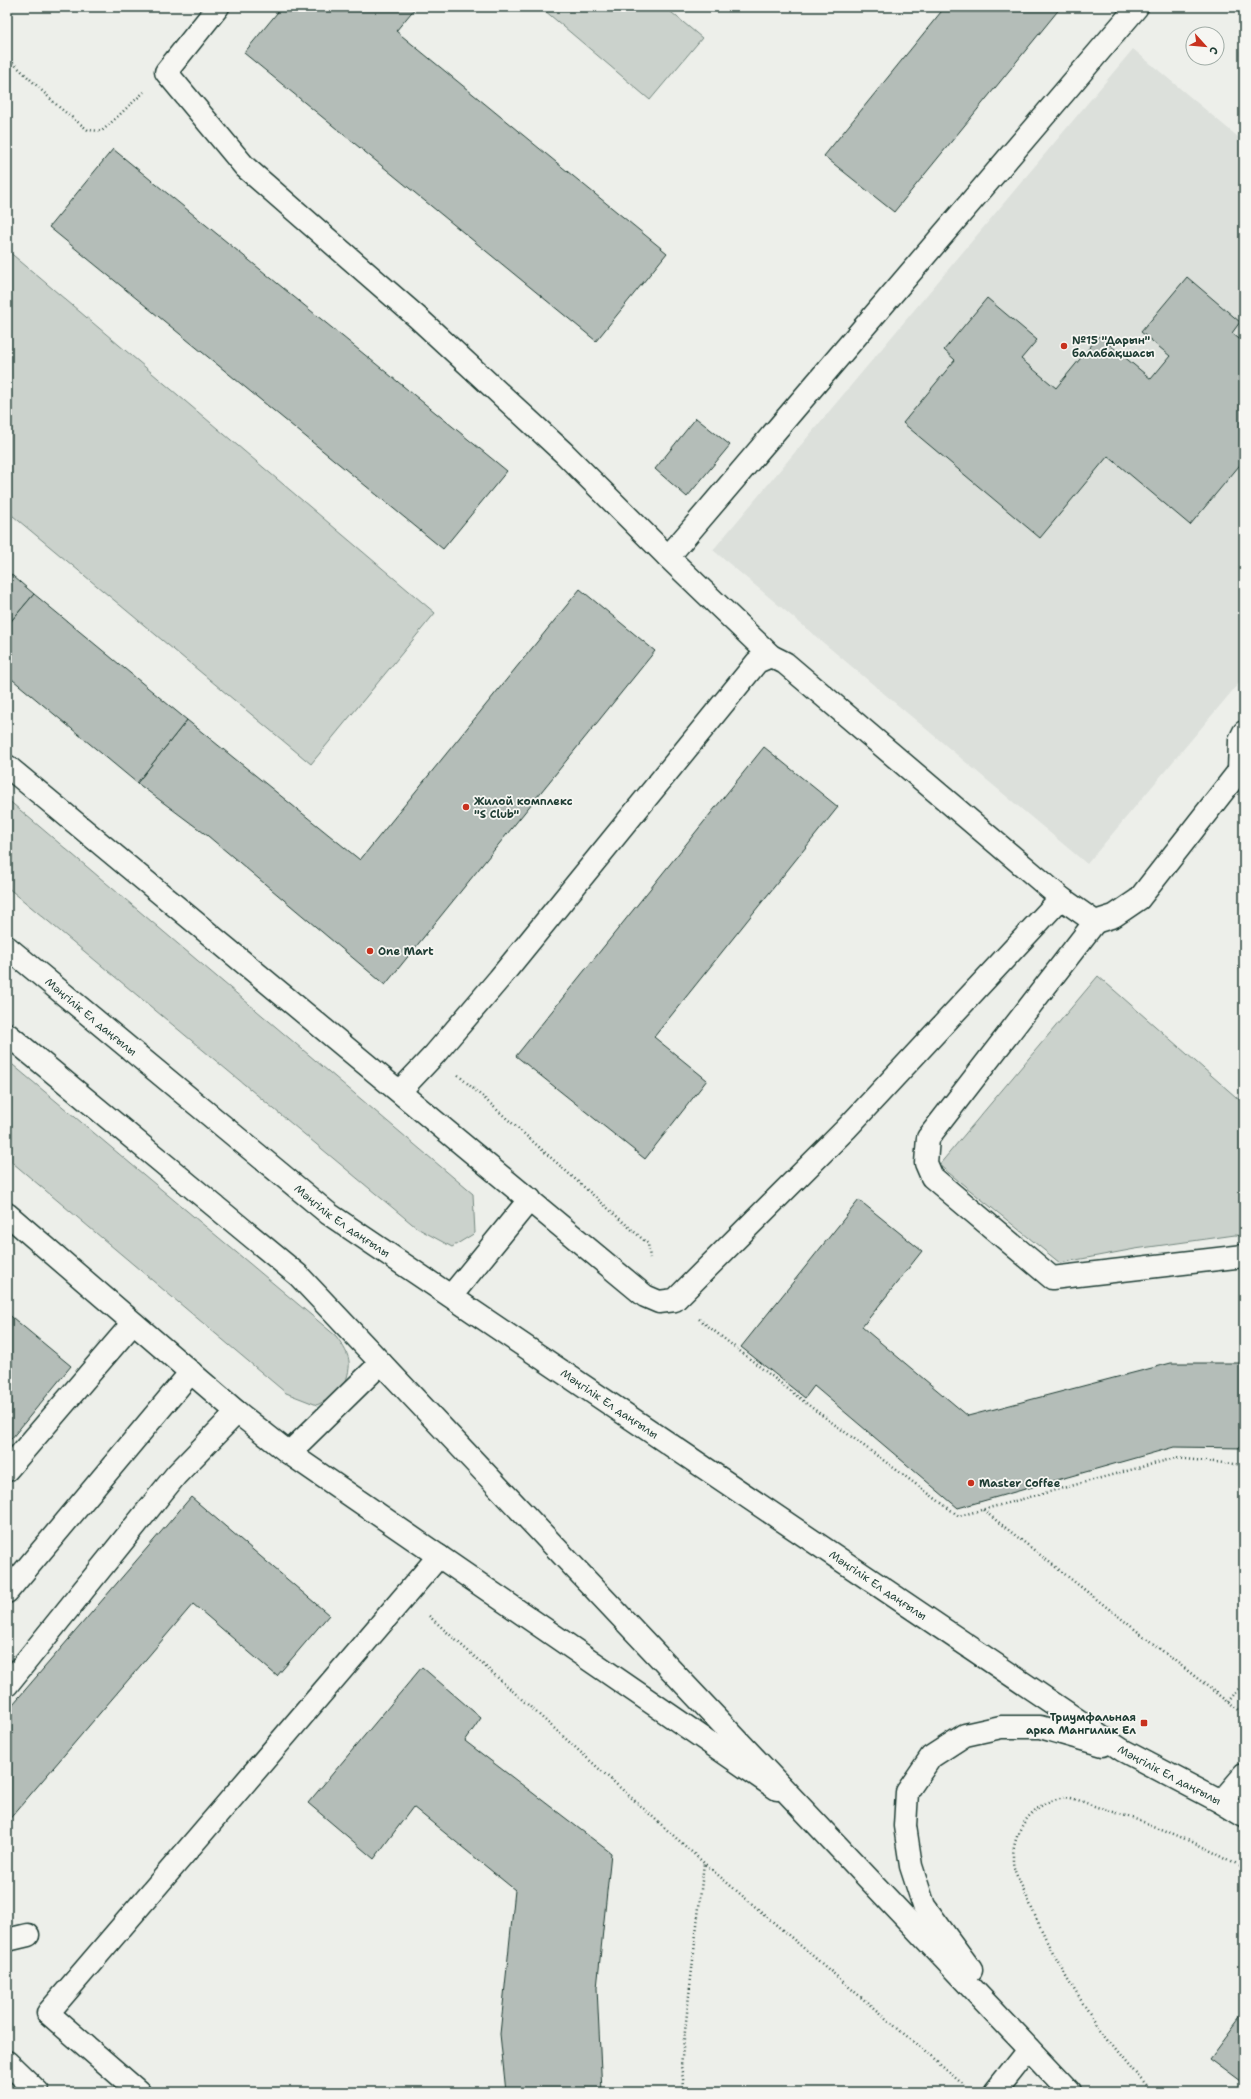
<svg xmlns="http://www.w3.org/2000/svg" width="1251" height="2099" font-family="'Shantell Sans',sans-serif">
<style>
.built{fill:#dce0db}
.green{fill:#cbd2cc;stroke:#758880}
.building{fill:#b4bdb8;stroke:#1f3d34}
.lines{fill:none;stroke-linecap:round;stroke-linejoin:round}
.service-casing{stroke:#1f3d34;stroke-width:25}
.minor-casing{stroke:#1f3d34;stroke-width:25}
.secondary-casing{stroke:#1f3d34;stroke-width:25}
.path{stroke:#1f3d34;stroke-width:2.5;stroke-dasharray:1 3;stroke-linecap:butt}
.service{stroke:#f6f6f2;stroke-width:22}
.minor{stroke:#f6f6f2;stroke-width:22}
.secondary{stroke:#f6f6f2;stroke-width:22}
.poi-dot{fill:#c8321e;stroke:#f6f6f2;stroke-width:1.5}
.labels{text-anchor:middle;stroke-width:3.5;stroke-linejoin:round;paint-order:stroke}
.poi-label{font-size:11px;font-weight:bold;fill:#1f3d34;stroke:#f6f6f2;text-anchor:start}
.street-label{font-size:11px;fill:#1f3d34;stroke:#f6f6f2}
</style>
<rect width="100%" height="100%" fill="#edefea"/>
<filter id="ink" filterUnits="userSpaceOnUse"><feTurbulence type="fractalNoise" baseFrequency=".025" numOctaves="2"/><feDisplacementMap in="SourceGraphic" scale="8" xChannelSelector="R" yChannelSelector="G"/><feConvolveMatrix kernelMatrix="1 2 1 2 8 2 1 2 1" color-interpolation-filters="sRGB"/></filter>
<g filter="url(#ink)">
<polygon class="built" points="1133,49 1244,142 1244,677 1087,864 713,550"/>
<g class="green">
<polygon points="546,7 665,7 702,38 650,100 544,10"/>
<polygon points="7,250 435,613 311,764 7,511"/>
<polygon points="7,799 473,1194 475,1233 452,1247 417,1228 7,887"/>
<polygon points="1098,976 1244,1104 1244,1236 1235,1235 1135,1249 1060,1263 939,1165"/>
<path d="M7,1060L336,1336C353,1359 352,1365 342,1392L317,1405L286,1393L7,1158Z"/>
</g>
<g class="building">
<polygon points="282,7 416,7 396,31 667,253 596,341 244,53"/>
<polygon points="945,7 1061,7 894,212 824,156"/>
<polygon points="113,149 507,471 443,549 49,227"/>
<polygon points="1187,277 1240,322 1232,333 1244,343 1244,460 1190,525 1108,456 1040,538 903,423 955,360 944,350 987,298 1037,340 1021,359 1056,388 1099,336 1151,379 1170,356 1141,332"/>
<polygon points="696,418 730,445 687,497 655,469"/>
<polygon points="7,571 34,594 7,626"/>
<polygon points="580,589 655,651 385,985 208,836 137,783 187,720 360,860"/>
<polygon points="34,594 187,720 137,783 7,675 7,626"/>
<polygon points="764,747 838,807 654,1037 707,1080 645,1159 516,1056"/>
<polygon points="859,1200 922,1251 862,1327 968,1416 1171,1363 1244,1363 1244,1448 1174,1447 958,1508 814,1386 805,1398 741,1347"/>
<polygon points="7,1313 71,1366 7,1444"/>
<polygon points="191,1497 329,1615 277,1676 193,1604 7,1822 7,1711"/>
<polygon points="422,1667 481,1718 465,1741 611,1853 597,1988 602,2092 506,2092 500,2034 515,1890 413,1807 374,1859 308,1803"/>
<polygon points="1244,2011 1244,2084 1209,2058"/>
</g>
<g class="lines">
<g class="service-casing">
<g id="service">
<polyline points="218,7 166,72 245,167 417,317 564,453 668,557"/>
<polyline points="771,656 668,557 1137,7"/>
<polyline points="7,766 645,1296 659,1302 675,1300 846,1129 1061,898 1095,922 1114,916 1139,899 1239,771"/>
<polyline points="1095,922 928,1138 926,1163 932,1177 1052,1278 1244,1256"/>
<polyline points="400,1091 435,1054 499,979 757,662 771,656 785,663 1061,898"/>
<polyline points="7,1214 237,1412 289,1453"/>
<polyline points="451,1296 530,1199"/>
<polyline points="381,1363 289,1453 777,1789"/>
<polyline points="7,1470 133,1323"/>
<polyline points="7,1592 191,1372"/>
<polyline points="7,1685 176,1475 237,1412"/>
<polyline points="7,1940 28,1935"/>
<polyline points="7,2062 38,2092"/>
<polyline points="139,2092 48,2013 439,1556"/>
<polyline points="995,2092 1029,2049"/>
</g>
</g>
<g class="minor-casing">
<g id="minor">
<polyline points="1244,732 1240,740 1239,771 1244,775"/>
<polyline points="1221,1802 1244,1775"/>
</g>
</g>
<g class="secondary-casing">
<g id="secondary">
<path id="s1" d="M7,947L329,1214L1122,1750L1221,1802L1244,1816"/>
<polyline points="7,1034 298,1275 1070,2092"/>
<polyline points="971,1970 924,1906 911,1866 905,1826 907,1792 931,1757 965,1735 1001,1727 1040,1727 1103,1745"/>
</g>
</g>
<g class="path">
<polyline points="7,57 60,108 88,130 102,131 144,92"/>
<polyline points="458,1075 648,1244 650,1258"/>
<polyline points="699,1319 811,1407 959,1516 1175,1458 1244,1465"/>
<polyline points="983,1510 1244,1715"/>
<polyline points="429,1616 704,1863 965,2086"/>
<polyline points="1228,1702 1244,1682"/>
<polyline points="685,2092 681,2066 704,1863"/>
<path d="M1152,2092C1098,2032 1058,1972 1027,1897C1023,1887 1013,1872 1013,1861C1012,1835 1028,1808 1054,1800C1057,1799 1062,1797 1065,1797C1075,1798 1088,1804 1097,1807C1149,1822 1198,1842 1244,1870"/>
</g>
<use href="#service" class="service"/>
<use href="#minor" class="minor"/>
<use href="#secondary" class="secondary"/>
</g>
</g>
<g class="poi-dot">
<circle cx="1064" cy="346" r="4"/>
<circle cx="466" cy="807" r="4"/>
<circle cx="370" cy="951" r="4"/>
<circle cx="971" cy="1483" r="4"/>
<rect x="1140" y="1719" width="8" height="8" rx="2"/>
</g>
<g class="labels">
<g class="poi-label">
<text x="1072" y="344">№15 "Дарын"<tspan x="1072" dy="13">балабақшасы</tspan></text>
<text x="474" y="805">Жилой комплекс<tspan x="474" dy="13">"S Club"</tspan></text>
<text x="378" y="955">One Mart</text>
<text x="979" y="1487">Master Coffee</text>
<text x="1136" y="1721" text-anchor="end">Триумфальная<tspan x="1136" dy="13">арка Мангилик Ел</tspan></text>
</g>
<g class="street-label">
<text dy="4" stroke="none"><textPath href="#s1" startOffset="109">Мәңгілік Ел даңғылы</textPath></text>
<text dy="4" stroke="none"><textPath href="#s1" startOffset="433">Мәңгілік Ел даңғылы</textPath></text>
<text dy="4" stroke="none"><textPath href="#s1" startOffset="757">Мәңгілік Ел даңғылы</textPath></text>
<text dy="4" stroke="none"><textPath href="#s1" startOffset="1081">Мәңгілік Ел даңғылы</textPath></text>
<text dy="4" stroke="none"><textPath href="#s1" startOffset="1429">Мәңгілік Ел даңғылы</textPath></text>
</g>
</g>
<rect width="1251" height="2099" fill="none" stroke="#f6f6f2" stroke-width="24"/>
<rect x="12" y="12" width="1227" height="2075" fill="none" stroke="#1f3d34" stroke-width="1.5" filter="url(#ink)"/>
<g transform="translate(1205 46) rotate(117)"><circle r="19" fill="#f6f6f2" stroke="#a0aca6"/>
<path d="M0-3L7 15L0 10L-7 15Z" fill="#c8321e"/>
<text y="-6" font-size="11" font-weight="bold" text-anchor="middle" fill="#1f3d34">С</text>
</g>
</svg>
